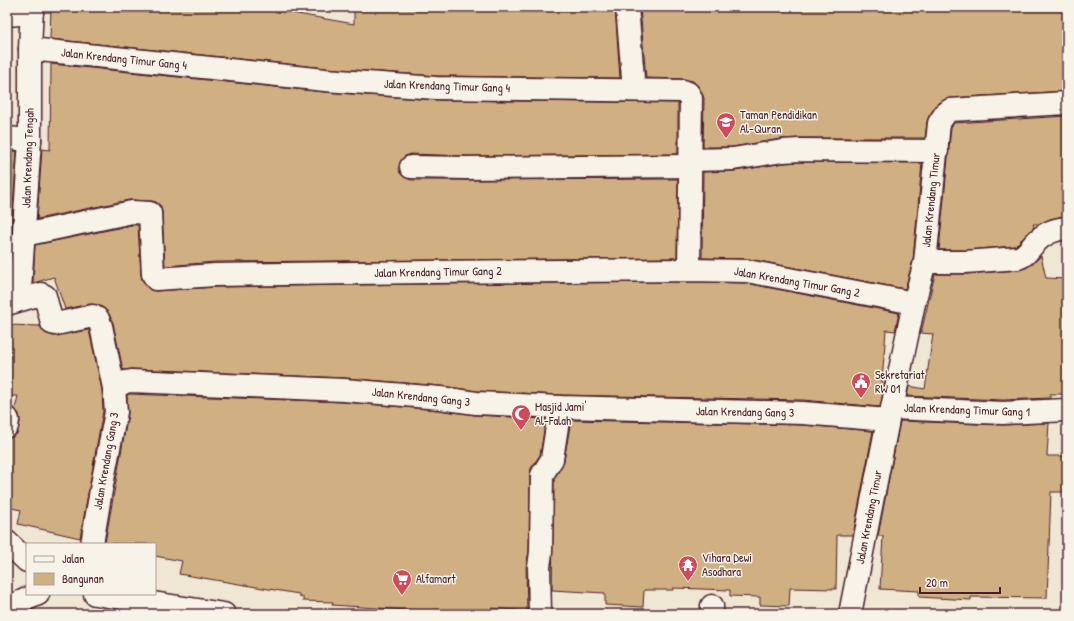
<svg xmlns="http://www.w3.org/2000/svg" width="1074" height="621" font-family="'Patrick Hand',sans-serif">
<style>
.building{fill:#d0b083;stroke:#4a1f2b}
.lines{fill:none;stroke-linecap:round;stroke-linejoin:round}
.minor-casing{stroke:#4a1f2b;stroke-width:25}
.minor{stroke:#f7f3e8;stroke-width:22}
.labels{text-anchor:middle;stroke-width:3;stroke-linejoin:round;paint-order:stroke}
.street-label{font-size:12px;fill:#4a1f2b;stroke:#f7f3e8}
.poi-label{font-size:12px;fill:#4a1f2b;stroke:#f7f3e8;text-anchor:start}
</style>
<rect width="100%" height="100%" fill="#efe6d4"/>
<filter id="ink" filterUnits="userSpaceOnUse"><feTurbulence type="fractalNoise" baseFrequency=".025" numOctaves="2"/><feDisplacementMap in="SourceGraphic" scale="8" xChannelSelector="R" yChannelSelector="G"/><feConvolveMatrix kernelMatrix="1 2 1 2 8 2 1 2 1" color-interpolation-filters="sRGB"/></filter>
<g filter="url(#ink)">
<g class="building">
<polygon points="51,7 292,7 292,13 354,24 354,7 615,7 620,78 437,76 326,68 50,39"/>
<polygon points="640,7 1067,7 1067,91 949,98 937,104 929,116 927,122 925,138 799,138 781,139 732,147 703,147 704,98 699,87 693,81 683,79 646,78"/>
<polygon points="51,64 324,92 435,100 678,103 678,154 465,156 411,154 405,156 401,160 399,167 400,173 404,177 411,180 465,180 678,179 677,258 215,262 165,266 162,212 161,206 156,202 151,201 129,200 37,219 42,149 50,150"/>
<polygon points="1067,116 1067,152 1065,152 1064,216 1050,219 1039,224 1033,224 1034,227 1015,246 965,250 939,250 951,127 954,123"/>
<polygon points="7,151 17,151 9,264 7,268"/>
<polygon points="800,162 922,163 913,260 905,289 749,259 702,258 703,172 735,171 784,163"/>
<polygon points="133,225 138,225 141,275 142,280 150,290 156,291 216,287 426,284 689,282 746,283 899,313 895,331 886,330 882,382 885,383 880,407 803,400 560,395 477,391 441,386 345,378 132,369 123,370 113,323 109,314 105,309 99,305 90,304 65,309 54,277 33,283 35,245"/>
<polygon points="1041,256 1046,278 1067,279 1067,394 1050,394 1050,398 1003,400 907,396 909,386 925,389 933,334 921,333 935,274 966,274 1019,270 1031,265"/>
<polygon points="7,325 40,326 44,332 53,336 89,330 102,390 103,411 80,538 18,524 21,510 7,507 7,448 9,438 17,434 20,422 19,414 15,409 18,396 7,396"/>
<polygon points="129,394 343,402 439,410 475,415 546,419 540,455 531,468 530,475 529,551 526,567 527,611 491,608 491,614 436,610 436,612 332,605 333,602 303,601 303,597 299,596 299,594 179,574 182,561 155,556 155,544 105,543 128,414 127,395"/>
<polygon points="571,420 802,425 873,431 853,535 837,535 836,589 790,588 789,606 760,605 760,597 730,596 730,590 673,588 673,590 644,590 643,607 605,605 605,593 552,590 554,479 564,461"/>
<polygon points="900,421 1002,425 1049,423 1047,456 1067,456 1067,492 1051,492 1047,598 971,597 971,600 919,597 919,591 880,589 883,536 878,536"/>
</g>
<g class="lines">
<g class="minor-casing">
<g id="minor">
<polyline points="627,7 634,90"/>
<polyline points="7,15 32,13"/>
<polyline points="30,49 325,80 436,88 683,91 688,93 691,98 689,270"/>
<polyline points="1067,103 950,110 945,114 939,123 925,262 914,303 892,408 1003,413 1067,410"/>
<polyline points="7,138 30,140"/>
<polyline points="690,160 733,159 783,151 800,150 937,151"/>
<polyline points="411,167 465,168 690,166"/>
<polyline points="24,235 132,212 150,213 153,274 156,279 215,275 426,272 689,270 747,271 914,303"/>
<path d="M925,262H965L1018,258C1026,256 1029,249 1035,243C1043,234 1055,229 1067,228"/>
<polyline points="7,303 20,289 30,140 30,49 32,7"/>
<polyline points="7,304 41,294 45,296 52,323 56,324 93,316 98,319 101,326 114,388"/>
<polyline points="7,418 8,420 7,426"/>
<polyline points="7,542 27,561"/>
<polyline points="92,544 101,490 116,412 114,388 125,382 131,381 344,390 440,398 476,403 560,407 803,413 888,420 850,614"/>
<polyline points="95,594 224,614"/>
<polyline points="7,608 38,594"/>
<polyline points="540,614 539,567 541,552 542,475 552,459 560,407"/>
<polyline points="712,614 712,606"/>
</g>
</g>
<use href="#minor" class="minor"/>
</g>
</g>
<defs>
<g id="school-pin" transform="scale(1)"><path d="M0 17L-7.5 6A9.5 9.5 0 1 1 7.5 6Z" fill="#d1495b" stroke="#f7f3e8"/><path d="M0-5L7-2L0 1L-7-2ZM-4 1L0 2.5L4 1V4Q0 6-4 4Z" fill="#fff"/></g>
<g id="civic-pin" transform="scale(1)"><path d="M0 17L-7.5 6A9.5 9.5 0 1 1 7.5 6Z" fill="#d1495b" stroke="#f7f3e8"/><path d="M-.6-6.5H3V-4.5H.6V-3L4-1V1h2V6H-6V1h2V-1L-.6-3ZM-1.2 2.5V6h2.4V2.5Z" fill="#fff"/></g>
<g id="mosque-pin" transform="scale(1)"><path d="M0 17L-7.5 6A9.5 9.5 0 1 1 7.5 6Z" fill="#d1495b" stroke="#f7f3e8"/><path d="M3.5-4.9A6 6 0 1 0 3.5 4.9A5 5 0 1 1 3.5-4.9Z" fill="#fff"/></g>
<g id="temple-pin" transform="scale(1)"><path d="M0 17L-7.5 6A9.5 9.5 0 1 1 7.5 6Z" fill="#d1495b" stroke="#f7f3e8"/><path d="M0-6L5-2H3V0L6.5 2.5H4V6H1.5V3h-3V6H-4V2.5H-6.5L-3 0V-2H-5Z" fill="#fff"/></g>
<g id="supermarket-pin" transform="scale(1)"><path d="M0 17L-7.5 6A9.5 9.5 0 1 1 7.5 6Z" fill="#d1495b" stroke="#f7f3e8"/><path d="M-6-5.5h2.5l.6 2H6L4.5 2H-2.5L-4.4-4H-6ZM-1.5 3.2a1.3 1.3 0 1 0 .1 0ZM3 3.2a1.3 1.3 0 1 0 .1 0Z" fill="#fff"/></g>
</defs>
<g fill-rule="evenodd">
<use href="#school-pin" x="726" y="122"/>
<use href="#civic-pin" x="861" y="382"/>
<use href="#mosque-pin" x="521" y="414"/>
<use href="#temple-pin" x="688" y="565"/>
<use href="#supermarket-pin" x="402" y="579"/>
</g>
<g class="labels">
<g class="street-label">
<text transform="translate(124 59) rotate(6)" y="4">Jalan Krendang Timur Gang 4</text>
<text transform="translate(447 86) rotate(2)" y="4">Jalan Krendang Timur Gang 4</text>
<text transform="translate(28 158) rotate(-88)" y="4">Jalan Krendang Tengah</text>
<text transform="translate(931 200) rotate(-84)" y="4">Jalan Krendang Timur</text>
<text transform="translate(438 272) rotate(-1)" y="4">Jalan Krendang Timur Gang 2</text>
<text transform="translate(797 282) rotate(10)" y="4">Jalan Krendang Timur Gang 2</text>
<text transform="translate(421 397) rotate(6)" y="4">Jalan Krendang Gang 3</text>
<text transform="translate(967 410) rotate(2)" y="4">Jalan Krendang Timur Gang 1</text>
<text transform="translate(745 412) rotate(1)" y="4">Jalan Krendang Gang 3</text>
<text transform="translate(106 461) rotate(-80)" y="4">Jalan Krendang Gang 3</text>
<text transform="translate(869 517) rotate(-79)" y="4">Jalan Krendang Timur</text>
</g>
<g class="poi-label">
<text x="740" y="119">Taman Pendidikan<tspan x="740" dy="14">Al-Quran</tspan></text>
<text x="875" y="379">Sekretariat<tspan x="875" dy="14">RW 01</tspan></text>
<text x="535" y="411">Masjid Jami'<tspan x="535" dy="14">Al-Falah</tspan></text>
<text x="702" y="562">Vihara Dewi<tspan x="702" dy="14">Asodhara</tspan></text>
<text x="416" y="583">Alfamart</text>
</g>
</g>
<rect width="1074" height="621" fill="none" stroke="#f7f3e8" stroke-width="24"/>
<rect x="12" y="12" width="1050" height="597" fill="none" stroke="#4a1f2b" stroke-width="1.5" filter="url(#ink)"/>
<rect x="26" y="543" width="130" height="52" fill="#f7f3e8" stroke="#b29e9c"/>
<rect x="34" y="556" width="20" height="6" fill="#f7f3e8" stroke="#b29e9c"/>
<text x="62" y="563" font-size="12" fill="#4a1f2b">Jalan</text>
<rect x="34" y="573" width="20" height="12" fill="#d0b083" stroke="#b29e9c"/>
<text x="62" y="583" font-size="12" fill="#4a1f2b">Bangunan</text>
<path d="M920 587v6h80v-6" fill="none" stroke="#4a1f2b" stroke-width="2"/>
<text x="926" y="587" font-size="12" fill="#4a1f2b" stroke="#f7f3e8" stroke-width="3" paint-order="stroke">20 m</text>
</svg>
